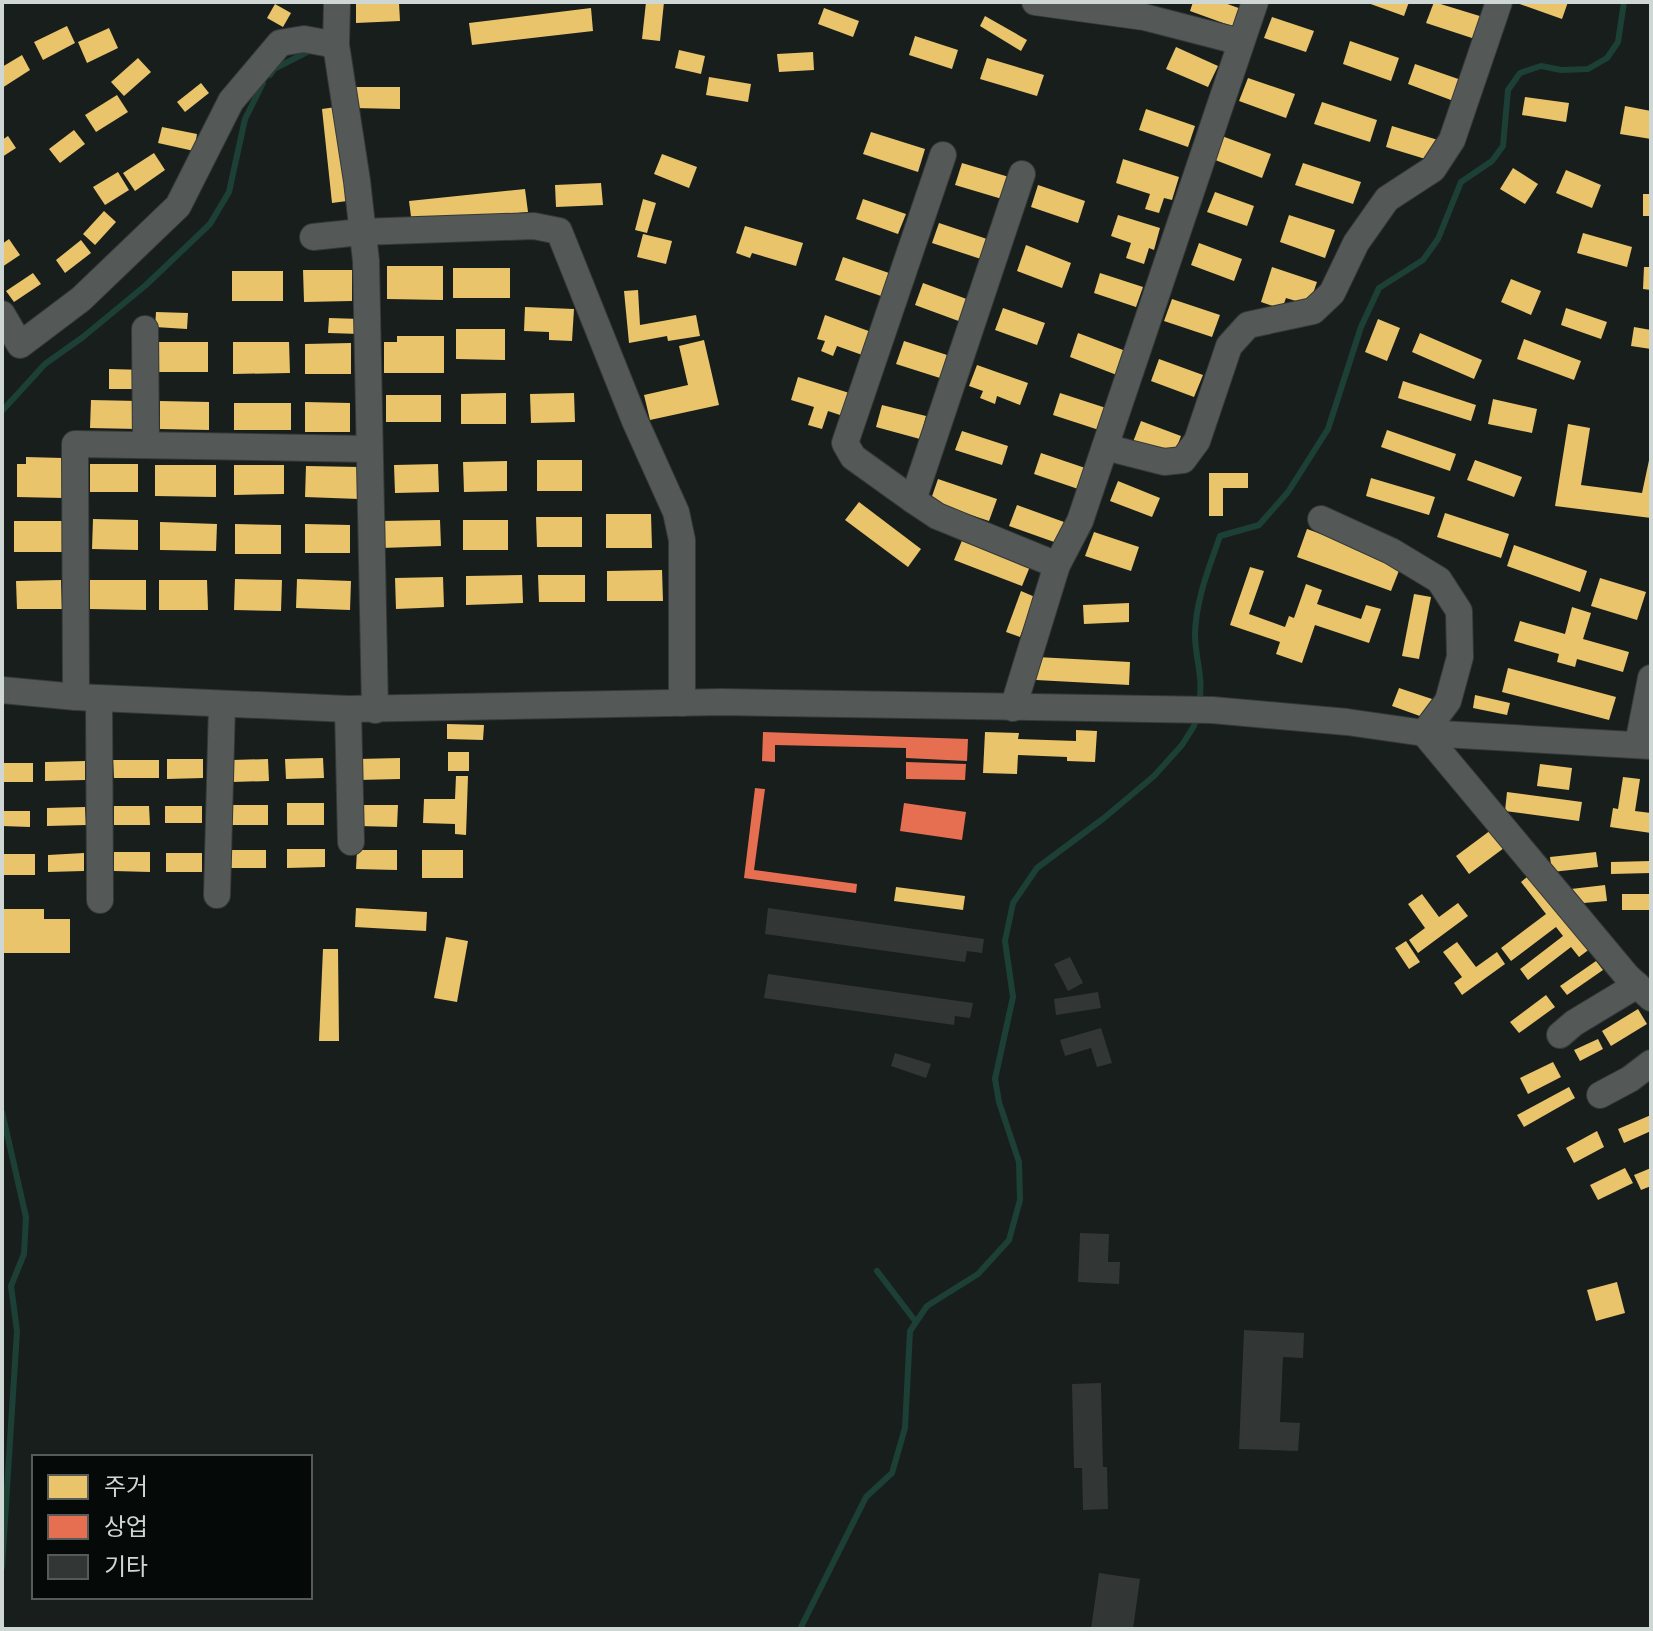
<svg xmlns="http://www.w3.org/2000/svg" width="1653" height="1631" font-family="'Varela Round','Noto Sans KR',sans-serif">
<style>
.homes{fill:#e9c46a}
.shops{fill:#e76f51}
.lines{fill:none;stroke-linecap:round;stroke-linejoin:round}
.stream{stroke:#1d4036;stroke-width:6}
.building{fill:#323735}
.minor-casing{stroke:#353937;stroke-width:28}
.minor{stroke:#545958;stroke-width:26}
</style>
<rect width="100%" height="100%" fill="#181e1c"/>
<g class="homes">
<polygon points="646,2 664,2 660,41 642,39"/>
<polygon points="1193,2 1222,2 1244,10 1237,28 1190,11"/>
<polygon points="1365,2 1409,2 1404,16"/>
<polygon points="1434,2 1483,17 1475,39 1426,23"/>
<polygon points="1514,2 1568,2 1562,19"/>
<polygon points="399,3 400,21 356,23 356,4"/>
<polygon points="275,4 291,13 283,27 267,18"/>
<polygon points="591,8 593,31 472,45 469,23"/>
<polygon points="824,8 859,21 853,37 818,24"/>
<polygon points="985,16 1027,40 1021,51 980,26"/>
<polygon points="1272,17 1314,31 1306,52 1264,38"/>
<polygon points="67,26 75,43 43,60 34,42"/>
<polygon points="109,28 118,48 87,63 78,42"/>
<polygon points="915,36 958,50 952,69 909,55"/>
<polygon points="1350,41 1399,58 1391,81 1343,64"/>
<polygon points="1176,47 1218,66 1208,87 1166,69"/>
<polygon points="679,50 705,56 701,74 675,68"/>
<polygon points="813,52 814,70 779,72 777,54"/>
<polygon points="22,55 30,70 2,88 2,67"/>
<polygon points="138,58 151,72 124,96 111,82"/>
<polygon points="987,58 1044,75 1037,96 980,79"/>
<polygon points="1415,64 1467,82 1459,103 1408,84"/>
<polygon points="709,77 751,84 748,102 706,95"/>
<polygon points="1248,78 1295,94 1286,118 1239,101"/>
<polygon points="201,83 209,93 185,112 177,102"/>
<polygon points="354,87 400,87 400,109 354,108"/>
<polygon points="117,95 128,112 96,132 85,115"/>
<polygon points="1525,97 1569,103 1566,122 1522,115"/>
<polygon points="1322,102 1377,120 1370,142 1314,124"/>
<polygon points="1625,106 1651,111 1651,139 1620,134"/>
<polygon points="336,107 347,201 332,203 322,109"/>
<polygon points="1146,109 1195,126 1188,147 1139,130"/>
<polygon points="1392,126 1438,140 1432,161 1386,147"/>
<polygon points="162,127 197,134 194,151 158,143"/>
<polygon points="74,130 85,144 60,163 49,149"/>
<polygon points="871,132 925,149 918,172 863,154"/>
<polygon points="1219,135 1271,154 1262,178 1210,158"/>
<polygon points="8,136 16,148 2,157 2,140"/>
<polygon points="154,153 165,170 135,191 123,173"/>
<polygon points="662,154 697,167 689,188 654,174"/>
<polygon points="1123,159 1179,177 1172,200 1164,198 1159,213 1145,209 1150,194 1116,183"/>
<polygon points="962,163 1009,177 1002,199 955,185"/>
<polygon points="1303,163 1361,182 1353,204 1295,185"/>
<polygon points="1513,168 1538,184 1525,204 1500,189"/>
<polygon points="1566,170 1601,185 1592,208 1556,193"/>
<polygon points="118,172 129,190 105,205 93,187"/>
<polygon points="601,183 603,205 556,207 555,185"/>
<polygon points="1038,185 1085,201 1078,223 1031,207"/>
<polygon points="525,189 528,212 412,224 409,201"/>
<polygon points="1215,192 1254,206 1247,226 1207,212"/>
<rect x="1643" y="194" width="8" height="22"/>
<polygon points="643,199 656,203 647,233 635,230"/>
<polygon points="863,199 906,214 898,234 856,219"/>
<polygon points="104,211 116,222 95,245 83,234"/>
<polygon points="1118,215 1160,228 1154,250 1149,248 1144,264 1126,258 1131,243 1111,236"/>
<polygon points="1289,215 1335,230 1325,258 1280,242"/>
<polygon points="939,223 993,241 987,261 932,243"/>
<polygon points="745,226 803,243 796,266 752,253 750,258 736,253"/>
<polygon points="1583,233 1632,247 1627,267 1577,253"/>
<polygon points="643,234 672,241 666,264 637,257"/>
<polygon points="9,239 20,255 2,267 2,244"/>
<polygon points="81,240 91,253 65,273 56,260"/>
<polygon points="1199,243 1242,259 1234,281 1191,265"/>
<polygon points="1026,245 1071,263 1062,288 1017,271"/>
<polygon points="843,257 889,273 881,296 835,280"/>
<polygon points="387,266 443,266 443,300 387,299"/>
<polygon points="1272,267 1317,282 1309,305 1286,298 1282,309 1261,302"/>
<polygon points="1644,267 1651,267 1651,290 1643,289"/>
<rect x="453" y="268" width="57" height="30"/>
<polygon points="303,270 352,270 352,301 304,302"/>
<rect x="232" y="271" width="51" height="30"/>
<polygon points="33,273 41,284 14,302 6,291"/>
<polygon points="1100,273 1143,287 1136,307 1094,293"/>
<polygon points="1511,279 1541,291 1531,315 1501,302"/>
<polygon points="923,283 972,301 964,323 915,305"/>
<polygon points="638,290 640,325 696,315 700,336 668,341 667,336 629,343 624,291"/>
<polygon points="1172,299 1220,315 1212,337 1164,321"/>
<polygon points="525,307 574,309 572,341 549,340 549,332 524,331"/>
<polygon points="1003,308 1045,323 1037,345 995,330"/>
<polygon points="1566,308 1607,322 1601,339 1561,325"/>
<polygon points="156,312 188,313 187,329 155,327"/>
<polygon points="825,315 874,333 865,356 837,346 833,356 821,351 825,341 817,339"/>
<polygon points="329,318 361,319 360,334 328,333"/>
<polygon points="1378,319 1400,328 1387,361 1365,352"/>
<polygon points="1634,327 1651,330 1651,349 1631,346"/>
<polygon points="456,329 505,329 505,360 456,359"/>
<polygon points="1078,333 1131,353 1122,377 1070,357"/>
<polygon points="1420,333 1482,360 1474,379 1412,352"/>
<polygon points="397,336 444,336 444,373 384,373 384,342 397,342"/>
<polygon points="1524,339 1581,361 1574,380 1517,359"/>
<polygon points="704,340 719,405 650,420 644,395 688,385 679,346"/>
<polygon points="904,341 947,355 940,378 896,364"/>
<rect x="157" y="342" width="51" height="30"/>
<polygon points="233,342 289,342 290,373 233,374"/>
<polygon points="351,343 351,374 305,374 305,344"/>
<polygon points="1159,359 1203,375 1194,397 1151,381"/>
<polygon points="977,365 1028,383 1020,405 997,396 995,404 980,398 983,391 969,386"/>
<polygon points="109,369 146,370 146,389 109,389"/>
<polygon points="798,377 859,396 852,419 828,411 822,429 808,425 814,407 791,400"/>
<polygon points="1403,381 1476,405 1471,421 1398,398"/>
<polygon points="506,393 506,424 461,424 461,394"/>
<polygon points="574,393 575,422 531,423 530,394"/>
<polygon points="1060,393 1106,408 1099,430 1053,415"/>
<rect x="386" y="395" width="55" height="27"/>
<polygon points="1493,399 1537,409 1532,433 1488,424"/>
<polygon points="91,400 138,401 137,429 90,428"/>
<polygon points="160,401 209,402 209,430 160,429"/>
<polygon points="305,402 350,403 350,432 305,432"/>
<rect x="234" y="403" width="57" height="27"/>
<polygon points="882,405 926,416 920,439 876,427"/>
<polygon points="1141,421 1181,436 1173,457 1133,442"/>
<polygon points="1568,424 1590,428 1581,485 1642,493 1651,451 1651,518 1555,506"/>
<polygon points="1387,430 1456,454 1450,471 1381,447"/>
<polygon points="962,431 1008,446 1002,465 955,450"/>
<polygon points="1041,453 1091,470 1084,491 1034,474"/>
<polygon points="26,457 63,458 63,498 17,497 17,464 26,464"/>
<rect x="537" y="460" width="45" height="31"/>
<polygon points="1475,460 1522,477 1514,497 1467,480"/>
<polygon points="507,461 507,491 464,492 463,462"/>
<rect x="90" y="464" width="48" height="28"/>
<polygon points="438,464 439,492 395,493 394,465"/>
<polygon points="155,465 216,465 216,497 155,496"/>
<polygon points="234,465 284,465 284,494 234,495"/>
<polygon points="306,466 360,467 359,499 305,497"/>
<polygon points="1209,473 1248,473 1248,488 1223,488 1223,516 1209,516"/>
<polygon points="1371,478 1435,497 1429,515 1366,496"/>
<polygon points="938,479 997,499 989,521 959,511 957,518 930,502"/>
<polygon points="1118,481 1160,498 1152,517 1110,501"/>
<polygon points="859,502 921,549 908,567 845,520"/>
<polygon points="1017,505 1064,522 1057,543 1009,526"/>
<polygon points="1445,513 1509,534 1501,558 1437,537"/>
<polygon points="606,514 651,514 652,548 606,548"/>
<polygon points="536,517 582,517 582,547 537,547"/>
<polygon points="93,519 138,520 138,550 92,549"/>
<polygon points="440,520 441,546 381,548 380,521"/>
<rect x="463" y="520" width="45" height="30"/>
<polygon points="14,521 62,521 63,552 14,552"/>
<polygon points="160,522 217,524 216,551 160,550"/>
<polygon points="235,524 281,525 281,554 235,554"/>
<polygon points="305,524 350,525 350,553 305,553"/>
<polygon points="1307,529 1402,563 1391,591 1297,557"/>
<polygon points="1094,532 1139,547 1131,571 1085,556"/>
<polygon points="963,538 1031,564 1022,586 954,560"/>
<polygon points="1514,545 1587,571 1580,592 1507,566"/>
<polygon points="1250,567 1264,571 1249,614 1285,627 1289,616 1294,618 1306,584 1322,590 1317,604 1361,619 1366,605 1381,609 1369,643 1315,625 1302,663 1276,654 1280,642 1230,625"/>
<polygon points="662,570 663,601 607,601 607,571"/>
<polygon points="522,575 523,603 466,605 466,576"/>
<polygon points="538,575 585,575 585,602 539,602"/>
<polygon points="443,577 444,607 396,609 395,578"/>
<polygon points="1600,578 1646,592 1637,620 1591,606"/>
<polygon points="235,579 282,580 281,611 234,610"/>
<polygon points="297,579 351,581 350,610 296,608"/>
<polygon points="61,580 62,609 17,609 16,581"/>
<polygon points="90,580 146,580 146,610 90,609"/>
<polygon points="159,580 207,580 208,610 159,610"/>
<polygon points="1021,591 1035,597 1020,637 1006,632"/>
<polygon points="1414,594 1431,597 1419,659 1402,656"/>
<polygon points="1129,603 1129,622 1084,624 1083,605"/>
<polygon points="1572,607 1591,613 1583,639 1629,652 1623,672 1577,659 1575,667 1557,662 1559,654 1514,641 1520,621 1565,634"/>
<polygon points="1037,657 1130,662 1129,685 1036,680"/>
<polygon points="1508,668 1616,697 1609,720 1502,692"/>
<polygon points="1399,688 1438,701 1431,720 1392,706"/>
<polygon points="1475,695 1510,703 1507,715 1473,708"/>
<polygon points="447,724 484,725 483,740 447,739"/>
<polygon points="1076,730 1097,731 1095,762 1067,761 1067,757 1018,755 1017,774 983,773 985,732 1019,733 1018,739 1076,741"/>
<rect x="448" y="752" width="21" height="19"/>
<polygon points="323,758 324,778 286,779 285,759"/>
<polygon points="400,758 400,779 358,780 358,759"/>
<polygon points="167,759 203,759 203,778 167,779"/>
<polygon points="268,759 269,781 232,782 232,760"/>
<polygon points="113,760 159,760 159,778 114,778"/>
<polygon points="85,761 85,780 45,781 45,762"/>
<rect x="2" y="763" width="31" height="19"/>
<polygon points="1540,764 1572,768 1569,790 1537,786"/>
<polygon points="456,776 468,776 466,835 455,834 455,824 423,823 424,799 455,799"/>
<polygon points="1623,777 1640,779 1635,811 1651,813 1651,833 1610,827 1613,808 1618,809"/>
<polygon points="1507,792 1582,802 1579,821 1505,811"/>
<rect x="287" y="803" width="37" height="22"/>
<rect x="231" y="805" width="37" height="20"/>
<polygon points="360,805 398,805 397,827 359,826"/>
<polygon points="114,806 149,806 150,825 114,825"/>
<rect x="165" y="806" width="37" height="17"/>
<polygon points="85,807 86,825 47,826 47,808"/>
<polygon points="2,811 30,811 30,827 2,826"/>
<polygon points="1491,830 1504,848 1469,874 1456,856"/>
<polygon points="287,849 325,849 325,867 287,868"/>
<rect x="231" y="850" width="35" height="18"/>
<polygon points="357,850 397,850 397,870 356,869"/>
<rect x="422" y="850" width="41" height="28"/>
<polygon points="114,852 150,852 150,872 114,871"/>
<polygon points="1596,852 1598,867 1552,872 1550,857"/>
<polygon points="84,853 84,871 48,872 48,855"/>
<rect x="166" y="853" width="36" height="19"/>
<rect x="2" y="854" width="33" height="21"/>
<polygon points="1651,861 1651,873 1611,874 1611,862"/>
<polygon points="1533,872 1591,948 1579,957 1571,947 1528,980 1520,969 1563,936 1556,927 1511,961 1501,948 1546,914 1521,882"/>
<polygon points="1605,885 1607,901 1572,904 1571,889"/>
<polygon points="896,887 965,896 963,910 894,901"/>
<polygon points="1422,894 1439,917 1458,903 1468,916 1418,953 1409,940 1425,928 1408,904"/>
<rect x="1622" y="894" width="29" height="16"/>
<polygon points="356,908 427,912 426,931 355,927"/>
<polygon points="2,909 44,909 44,919 70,919 70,953 4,953"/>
<polygon points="446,937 468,941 457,1002 434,998"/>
<polygon points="1406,941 1420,962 1409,969 1395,948"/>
<polygon points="1457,942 1476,967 1497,952 1505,964 1462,995 1454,983 1462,977 1443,952"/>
<polygon points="323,949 338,949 339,1041 319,1041"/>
<polygon points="1596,961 1603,970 1567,995 1560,986"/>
<polygon points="1546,995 1555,1007 1519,1033 1510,1022"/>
<polygon points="1638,1009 1647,1024 1611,1046 1602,1031"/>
<polygon points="1598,1039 1603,1049 1580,1061 1574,1050"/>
<polygon points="1553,1062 1561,1077 1528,1094 1520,1078"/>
<polygon points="1569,1087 1575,1098 1524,1127 1517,1115"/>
<polygon points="1651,1115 1651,1131 1624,1143 1618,1129"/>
<polygon points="1597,1131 1604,1147 1574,1163 1566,1148"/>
<polygon points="1625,1168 1633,1183 1598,1200 1590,1185"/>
<polygon points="1651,1168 1651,1186 1641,1190 1634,1175"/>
<polygon points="1617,1282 1625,1313 1596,1321 1587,1290"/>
</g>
<g class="shops">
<polygon points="763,732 968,739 967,761 906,758 906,748 775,745 775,762 762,761"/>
<polygon points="906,762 966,764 965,780 906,779"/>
<polygon points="755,788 765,789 754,870 857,884 856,893 744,878"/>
<polygon points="904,803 966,812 962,840 900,831"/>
</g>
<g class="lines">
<g class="stream">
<polyline points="270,75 274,69 311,50"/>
<polyline points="2,411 45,364 83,337 146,285 210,224 229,192 245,119 263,83"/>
<path d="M1199,704C1204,676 1195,660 1195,634C1196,599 1209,568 1220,536L1259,525L1288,492L1328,429L1361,327L1379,288L1423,260L1438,239L1461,182L1492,161L1503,146L1508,90L1520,73L1541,66L1561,70L1588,69L1607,58L1618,42L1624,2"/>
<polyline points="2,1112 26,1217 24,1254 11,1286 17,1331 2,1567"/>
<polyline points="877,1271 916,1322"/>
<polyline points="800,1629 866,1497 892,1473 905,1428 910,1331 927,1306 978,1274 1009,1240 1020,1200 1019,1162 999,1102 995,1079 1013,997 1005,941 1013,903 1037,868 1104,818 1154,776 1182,745 1194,726 1197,715"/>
</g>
</g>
<g class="building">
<polygon points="768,908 984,939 982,953 967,951 965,962 765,934"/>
<polygon points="1070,957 1083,983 1068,991 1054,964"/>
<polygon points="768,974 973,1003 970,1018 955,1016 954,1025 764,998"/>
<polygon points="1098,992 1101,1008 1056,1015 1054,999"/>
<polygon points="1101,1028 1112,1063 1097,1067 1091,1048 1065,1056 1060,1040"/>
<polygon points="895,1053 931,1064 926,1078 891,1066"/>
<polygon points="1080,1233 1109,1234 1108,1262 1120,1262 1119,1284 1078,1282"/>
<polygon points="1244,1330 1304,1333 1303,1358 1283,1357 1280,1422 1300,1423 1298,1451 1239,1449"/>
<polygon points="1101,1383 1103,1467 1107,1467 1108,1509 1083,1510 1082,1468 1074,1468 1072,1384"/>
<polygon points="1099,1573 1140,1579 1133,1629 1091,1629"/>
</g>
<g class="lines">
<g class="minor-casing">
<g id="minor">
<polyline points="337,2 336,45 357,181 366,261 375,710"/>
<polyline points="1035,2 1144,17 1241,42"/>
<polyline points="1022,174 913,500 937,516 1057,565"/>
<polyline points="313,237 361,232 534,226 559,231 635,421 676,512 682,540 682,703"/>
<polyline points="2,314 20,345 81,299 178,206 231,101 280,43 304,39 336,45"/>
<polyline points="145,329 146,445"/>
<polyline points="1105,447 1164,462 1183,460 1197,441 1229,346 1248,325 1313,311 1332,293 1356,243 1387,199 1433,169 1452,140 1499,2"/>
<polyline points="913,500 853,457 845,443 943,155"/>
<polyline points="1321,519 1391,551 1439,580 1459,611 1460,657 1448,701 1424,733 1627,976 1651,998"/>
<polyline points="2,690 76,697 348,709 722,702 1212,710 1347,722 1424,733 1651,746"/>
<polyline points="76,697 75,444 369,449"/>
<polyline points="99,698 100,900"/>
<polyline points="1013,708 1057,565 1080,521 1255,2"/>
<polyline points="348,709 351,842"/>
<polyline points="1638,744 1651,678"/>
<polyline points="217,895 222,704"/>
<polyline points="1560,1035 1574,1023 1637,985"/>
<polyline points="1600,1095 1630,1079 1651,1063"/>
</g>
</g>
<use href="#minor" class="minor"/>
</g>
<rect width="1653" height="1631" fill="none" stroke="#cfd7d4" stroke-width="8"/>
<rect x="32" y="1455" width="280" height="144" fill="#050908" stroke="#565b5a" stroke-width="2"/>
<rect x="48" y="1475" width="40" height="24" fill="#e9c46a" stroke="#565b5a" stroke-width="2"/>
<text x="104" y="1495" font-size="24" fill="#cfd7d4">주거</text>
<rect x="48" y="1515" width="40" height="24" fill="#e76f51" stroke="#565b5a" stroke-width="2"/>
<text x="104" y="1535" font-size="24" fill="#cfd7d4">상업</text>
<rect x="48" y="1555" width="40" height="24" fill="#323735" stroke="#565b5a" stroke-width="2"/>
<text x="104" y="1575" font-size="24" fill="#cfd7d4">기타</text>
</svg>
